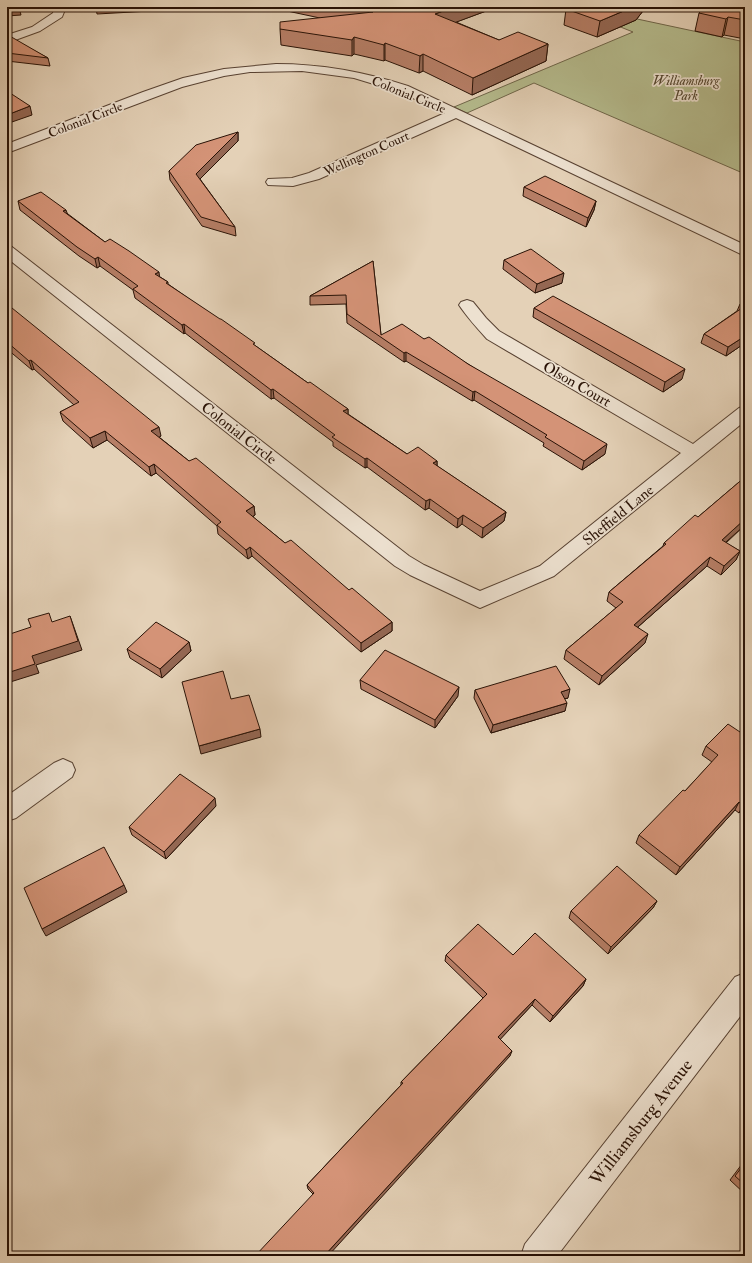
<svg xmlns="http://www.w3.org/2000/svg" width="752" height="1263" font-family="'IM FELL Double Pica',serif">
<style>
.green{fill:#b5bb8d;stroke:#6f664a}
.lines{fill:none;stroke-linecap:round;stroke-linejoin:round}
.minor-casing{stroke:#584232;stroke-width:2}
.minor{fill:#ede1d0;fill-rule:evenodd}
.wall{fill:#b67e66;stroke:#291206}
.shaded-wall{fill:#946753;stroke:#291206}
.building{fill:#d49377;stroke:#291206}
.labels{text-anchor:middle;stroke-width:3.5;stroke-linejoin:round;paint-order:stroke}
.far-park-label{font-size:13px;font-style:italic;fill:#53452e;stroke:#ede1d0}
.far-street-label{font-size:13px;fill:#291206;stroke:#ede1d0}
.street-label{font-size:15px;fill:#291206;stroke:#ede1d0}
.near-street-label{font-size:18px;fill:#291206;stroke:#ede1d0}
</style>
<rect width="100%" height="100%" fill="#e4d1b7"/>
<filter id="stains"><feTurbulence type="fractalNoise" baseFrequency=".005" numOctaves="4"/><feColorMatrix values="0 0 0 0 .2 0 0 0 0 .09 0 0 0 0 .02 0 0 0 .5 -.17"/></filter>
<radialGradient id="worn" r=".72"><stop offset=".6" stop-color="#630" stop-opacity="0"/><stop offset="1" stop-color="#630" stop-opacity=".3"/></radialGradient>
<polygon class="green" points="609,13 745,42 745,174 534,83 467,113 454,107 633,32 593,16"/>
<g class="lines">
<g class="minor-casing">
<g id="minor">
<polygon points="54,7 66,7 62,17 40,31 7,43 7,35 32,27 53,13"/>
<path d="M276,64C322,64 365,72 408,86L745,245V256L456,118L319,179L293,186L268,185L266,182L268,179L292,178L309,173L445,113L400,92L354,78L302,71L250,72L224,76L182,87L7,153V144L143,92L183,78L224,69Z"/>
<path d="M7,245L12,247L409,556L424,565L480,591L540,566L681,453L487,339C477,328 467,317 459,305L461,302L467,300L473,302L486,318L499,331L693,444L739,408L745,406V421L554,576L480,608L410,575L395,566L7,258Z"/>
<polygon points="63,759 72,763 75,770 72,777 16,818 7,821 7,796 54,763"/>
<polygon points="745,973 745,1010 557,1256 521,1256 525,1244 735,977"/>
</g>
</g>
<use href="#minor" class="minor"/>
</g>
<g class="wall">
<polygon points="96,7 149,7 150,11 97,14"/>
<polygon points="273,7 497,7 456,22 499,40 548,44 546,61 472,95 423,71 419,73 385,60 384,61 354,54 352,56 281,45 280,29 320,18 273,8"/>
<polygon points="571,7 646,7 636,20 597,37 564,25 566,9"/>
<polygon points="745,7 745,39 724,35 722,37 695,31 699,13"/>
<polygon points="7,36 48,58 50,66 7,61"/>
<polygon points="238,132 238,141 200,179 235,227 236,236 202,226 170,180 169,171"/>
<polygon points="524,187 596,201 594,210 586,227 523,196"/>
<polygon points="18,201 68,214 105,242 168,282 168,284 308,383 348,409 348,414 407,454 437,461 437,466 506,512 504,521 482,538 462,524 457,528 429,508 425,510 367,467 365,468 333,446 333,442 274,398 271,399 185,333 184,334 135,298 133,290 100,266 97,268 79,256 20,210"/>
<polygon points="504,260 562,283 535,293 503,269"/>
<polygon points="373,261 381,335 424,339 468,364 605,454 582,470 543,446 544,443 474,400 472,401 406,361 404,362 347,323 346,304 310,305 310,296"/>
<polygon points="745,300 745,343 726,356 701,343 704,334 737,311 740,304"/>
<polygon points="7,308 161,436 159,437 189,461 254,506 255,515 253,517 285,543 392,622 392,631 361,652 252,556 248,559 218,534 217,526 156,473 151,476 107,440 93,448 63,421 60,412 74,405 34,369 32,370 7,349"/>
<polygon points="534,308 682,379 663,392 533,317"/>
<polygon points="745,477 745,525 726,543 740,551 736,560 721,575 707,566 638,627 645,643 599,685 564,659 566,650 616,608 607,601 609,592 663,546 664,543 698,517"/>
<polygon points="189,642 191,651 162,678 130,658 127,649"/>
<polygon points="360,680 458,696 435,728 361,689"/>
<polygon points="475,690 568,698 564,699 565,711 491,733 474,698"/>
<polygon points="745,727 745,806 739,813 735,810 676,875 636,843 639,835 685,791 712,762 702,755 706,746 740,732"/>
<polygon points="216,806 166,859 132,835 129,827"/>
<polygon points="657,901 653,908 608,954 569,918 571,911"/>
<polygon points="446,955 513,955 586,979 583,986 550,1022 532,1005 500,1039 510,1056 313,1194 308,1189 307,1185 401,1085 401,1082 483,998 445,961"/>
<polygon points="745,1160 745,1194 730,1180"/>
</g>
<g class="shaded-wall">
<polygon points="19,7 21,15 7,16 7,8"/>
<polygon points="454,7 497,7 435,30 435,14"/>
<polygon points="633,7 646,7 636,20 597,37 600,21"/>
<polygon points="728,17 724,35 722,37 726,19"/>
<polygon points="354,37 354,54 352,56 352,40"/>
<polygon points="385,43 385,60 384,61 384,45"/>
<polygon points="548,44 546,61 472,95 473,78"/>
<polygon points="423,54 423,71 419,73 420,56"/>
<polygon points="30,106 32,115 9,123 7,115"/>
<polygon points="238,132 238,141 197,182 196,174"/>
<polygon points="596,201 594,210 586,227 588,218"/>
<polygon points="66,210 69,218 63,211"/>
<polygon points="98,257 100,266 97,268 95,259"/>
<polygon points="159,272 160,281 155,274"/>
<polygon points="564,273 562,283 535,293 537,284"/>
<polygon points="184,324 185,333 184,334 182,325"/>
<polygon points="745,336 745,343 726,356 728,347"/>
<polygon points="406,352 406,361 404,362 404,353"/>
<polygon points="31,360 34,369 32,370 29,361"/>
<polygon points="685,369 682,379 663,392 665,382"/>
<polygon points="273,389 274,398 271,399 271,390"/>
<polygon points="475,391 474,400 472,401 473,392"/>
<polygon points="348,409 348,418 343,411"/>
<polygon points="159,427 161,436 153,441 151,431"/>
<polygon points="105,431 107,440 93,448 90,438"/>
<polygon points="607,444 605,454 582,470 584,461"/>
<polygon points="367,458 367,467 365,468 365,459"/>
<polygon points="437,461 437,470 433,463"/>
<polygon points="154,464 156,473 151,476 149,467"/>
<polygon points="430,499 429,508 425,510 426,501"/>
<polygon points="254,506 255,515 247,520 246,511"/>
<polygon points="7,507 9,513 7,514"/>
<polygon points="506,512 504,521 482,538 483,528"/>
<polygon points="463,515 462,524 457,528 458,519"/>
<polygon points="745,519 745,525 718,549 722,540"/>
<polygon points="250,547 252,556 248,559 246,550"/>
<polygon points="740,551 736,560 721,575 724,566"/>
<polygon points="710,557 707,566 631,633 634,625"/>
<polygon points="70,616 82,650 36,665 39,673 7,683 7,673 32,656"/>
<polygon points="392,622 392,631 361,652 361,643"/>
<polygon points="648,634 645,643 599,685 602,676"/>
<polygon points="189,642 191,651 162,678 160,669"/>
<polygon points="459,687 458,696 435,728 435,720"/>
<polygon points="570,689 568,698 559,700 561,692"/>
<polygon points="567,703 565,711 491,733 493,725"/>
<polygon points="260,729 261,737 201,754 199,746"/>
<polygon points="215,798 216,806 166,859 164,852"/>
<polygon points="739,802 735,810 676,875 680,867"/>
<polygon points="745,803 745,806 739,813 743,805"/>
<polygon points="124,885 127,892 46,936 42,929"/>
<polygon points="657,901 653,908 608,954 611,947"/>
<polygon points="586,979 583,986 550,1022 553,1016"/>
<polygon points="535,999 532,1005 497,1043 498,1037"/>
<polygon points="512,1051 510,1056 328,1256 324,1256"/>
</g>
<g class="building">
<polygon points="7,7 18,7 7,8"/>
<polygon points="345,7 454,7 435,14 499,40 518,32 548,44 473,78 423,54 420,56 385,43 384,45 354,37 352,40 280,29 280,22 373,12"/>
<polygon points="571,7 633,7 600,21 566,9"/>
<polygon points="705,7 745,7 745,20 728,17 726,19 699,13"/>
<polygon points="8,35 48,58 7,53 7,36"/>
<polygon points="7,91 30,106 7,115"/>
<polygon points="238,132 196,174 235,227 201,217 169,171 196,145"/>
<polygon points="545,176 596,201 588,218 524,187"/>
<polygon points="41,192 66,210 63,211 105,242 110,239 129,251 159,272 155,274 168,282 166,283 220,319 221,319 255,343 253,344 308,383 310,382 348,409 343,411 407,454 418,447 437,461 433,463 506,512 483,528 463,515 458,519 430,499 426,501 367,458 365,459 332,437 335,435 273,389 271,390 184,324 182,325 133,289 138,286 98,257 95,259 77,247 18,201"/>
<polygon points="531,249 564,273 537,284 504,260"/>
<polygon points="373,261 381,335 402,324 424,339 429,337 468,364 607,444 584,461 545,437 547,435 475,391 473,392 406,352 404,353 347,314 346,295 310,296"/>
<polygon points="553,296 685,369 665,382 534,308"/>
<polygon points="745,300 745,336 728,347 704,334 745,306 740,304"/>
<polygon points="7,308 9,310 12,308 159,427 151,431 189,461 196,458 254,506 246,511 285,543 291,540 349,590 352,588 392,622 361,643 250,547 246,550 217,525 221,522 154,464 149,467 105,431 90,438 60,412 79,402 31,360 29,361 7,342"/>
<polygon points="745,477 745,519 722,540 740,551 724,566 710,557 634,625 648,634 602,676 566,650 623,602 609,592 666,544 664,543 695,515 698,517"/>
<polygon points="49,613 52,622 70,616 78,641 32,656 35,664 7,673 7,635 31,627 28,619"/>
<polygon points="156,622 189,642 160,669 127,649"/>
<polygon points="385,650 459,687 435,720 360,680"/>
<polygon points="556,666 570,689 561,692 567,703 493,725 475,690"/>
<polygon points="223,671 231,699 249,695 260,729 199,746 182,682"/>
<polygon points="728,724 740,732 745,727 745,803 743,805 739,802 680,867 639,835 683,790 685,791 718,755 706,746"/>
<polygon points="180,774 215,798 164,852 129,827"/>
<polygon points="104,847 124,885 42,929 24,888"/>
<polygon points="617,866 657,901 611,947 571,911"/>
<polygon points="478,924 513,955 535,933 586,979 553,1016 535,999 498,1037 512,1051 324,1256 255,1256 314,1193 307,1185 403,1083 401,1082 487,994 446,955"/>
<polygon points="745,1163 745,1185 735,1176"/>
</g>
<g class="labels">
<g class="far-park-label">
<text x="686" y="85">Williamsburg<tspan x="686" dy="15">Park</tspan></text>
</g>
<g class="far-street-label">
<text transform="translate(409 94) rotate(22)" y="5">Colonial Circle</text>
<text transform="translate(85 119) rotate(-21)" y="5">Colonial Circle</text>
<text transform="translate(366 153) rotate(-24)" y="5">Wellington Court</text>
</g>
<g class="street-label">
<text transform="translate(577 384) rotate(30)" y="5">Olson Court</text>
<text transform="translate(239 433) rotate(38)" y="5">Colonial Circle</text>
<text transform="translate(618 515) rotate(-39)" y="5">Sheffield Lane</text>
</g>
<g class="near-street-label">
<text transform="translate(641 1122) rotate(-52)" y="6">Williamsburg Avenue</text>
</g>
</g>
<rect width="752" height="1263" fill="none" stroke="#e4d1b7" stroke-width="24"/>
<rect x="8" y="8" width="736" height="1247" fill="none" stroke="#291206" stroke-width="2"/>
<rect x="12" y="12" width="728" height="1239" fill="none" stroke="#291206"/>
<rect width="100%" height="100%" filter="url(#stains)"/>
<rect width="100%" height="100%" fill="url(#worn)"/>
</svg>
